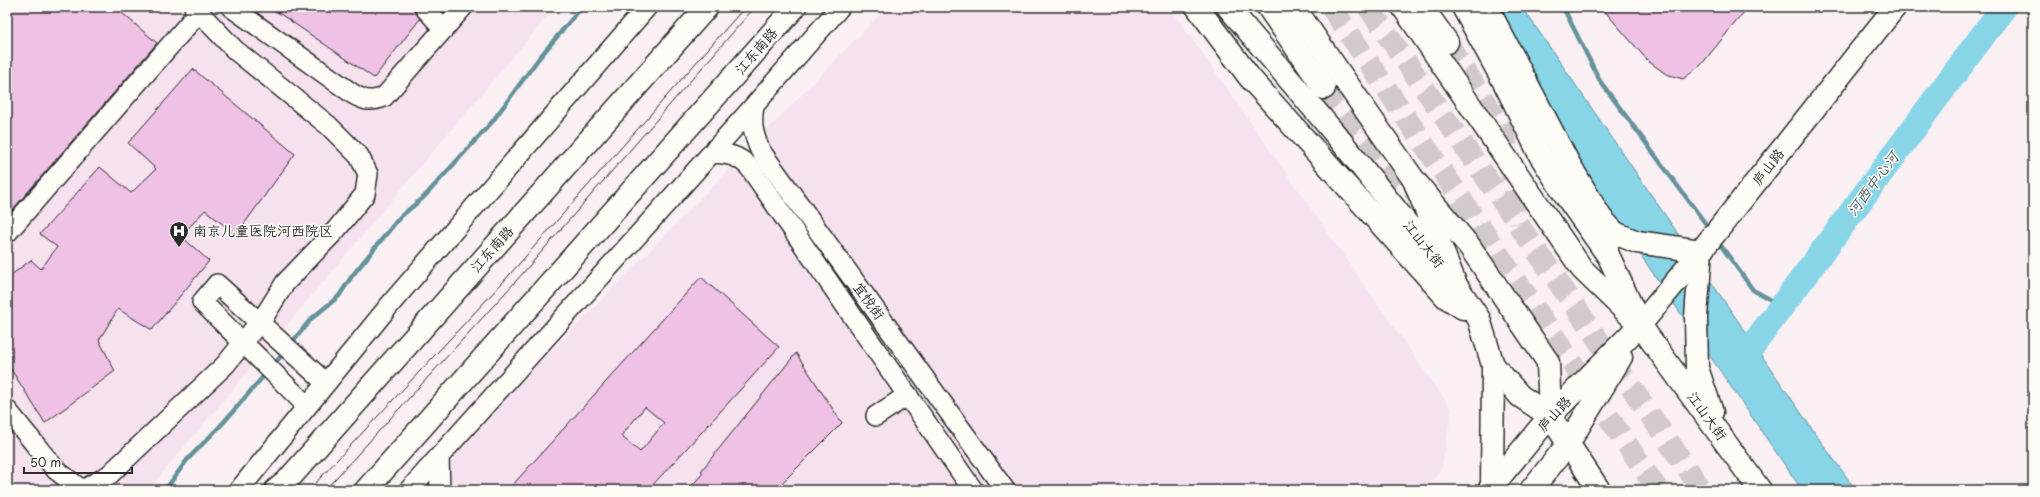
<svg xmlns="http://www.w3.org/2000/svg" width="2040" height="497" font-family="'Playpen Sans','LXGW WenKai TC',sans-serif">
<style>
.built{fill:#f6e2ef}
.water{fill:#88d5e8;stroke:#63919c}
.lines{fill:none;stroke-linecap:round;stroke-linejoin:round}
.stream{stroke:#63919c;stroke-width:4.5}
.river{stroke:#88d5e8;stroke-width:26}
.building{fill:#eec1e5;stroke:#2b2b2b;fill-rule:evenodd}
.highway-tunnel{stroke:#d1c9cb;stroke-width:22;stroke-dasharray:22 11;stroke-linecap:butt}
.minor-casing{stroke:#2b2b2b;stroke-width:22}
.major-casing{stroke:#2b2b2b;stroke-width:25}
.highway-casing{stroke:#2b2b2b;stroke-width:25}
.minor{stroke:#fdfcf7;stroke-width:19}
.major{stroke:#fdfcf7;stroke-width:22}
.highway{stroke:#fdfcf7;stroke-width:22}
.tram{stroke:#2b2b2b;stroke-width:1}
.labels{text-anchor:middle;stroke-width:3;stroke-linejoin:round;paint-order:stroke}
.street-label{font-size:14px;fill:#2b2b2b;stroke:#fdfcf7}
.poi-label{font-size:14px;fill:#2b2b2b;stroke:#fdfcf7;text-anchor:start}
.water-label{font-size:15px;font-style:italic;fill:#475e64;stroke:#fdfcf7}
</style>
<rect width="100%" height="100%" fill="#faf0f3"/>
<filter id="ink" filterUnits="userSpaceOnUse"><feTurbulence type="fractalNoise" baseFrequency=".025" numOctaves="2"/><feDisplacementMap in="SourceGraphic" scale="8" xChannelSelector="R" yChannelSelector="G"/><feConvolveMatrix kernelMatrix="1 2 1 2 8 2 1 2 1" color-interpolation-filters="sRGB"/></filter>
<g filter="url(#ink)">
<g class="built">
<polygon points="7,7 555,7 148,490 7,490"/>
<polygon points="887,7 1170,7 1452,410 1442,467 1426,490 416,490"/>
</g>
<polygon class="water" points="1470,7 1522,7 1819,439 1856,490 1802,490"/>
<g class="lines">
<g class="stream">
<polyline points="1563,7 1600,81 1711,231"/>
<polyline points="1717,240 1753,290 1782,306"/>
<polyline points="290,345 311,319 339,296 352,276 400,217 424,197 492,122 539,58 582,7"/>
<polyline points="272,367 285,351"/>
<polyline points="161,490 168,486 187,460 223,423 267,372"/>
</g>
<polyline class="river" points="1741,361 2004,7"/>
</g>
<g class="building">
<polygon points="7,7 115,7 157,43 7,216"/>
<polygon points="270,7 413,7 420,19 374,78"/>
<polygon points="1601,7 1748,7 1701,65 1683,79 1666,74 1648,61"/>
<polygon points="193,69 295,154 236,235 205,210 181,236 209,261 152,330 118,309 99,340 115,371 45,423 7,363 7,278 31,260 41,269 57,247 40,234 100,167 131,193 156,169 128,143"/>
<path d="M701,277L779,347L700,434L648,490H508ZM645,407L664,423L640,452L621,436Z"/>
<polygon points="796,353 842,423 775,490 688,490 703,473 701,471"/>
</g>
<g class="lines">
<g class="highway-tunnel">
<polyline points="1331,7 1658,490"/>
<polyline points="1368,7 1702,490"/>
<polyline points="1447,42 1504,132 1520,223"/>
<polyline points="1324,88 1404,183 1418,193"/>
</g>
<g class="minor-casing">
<g id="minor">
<path d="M231,7L353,94C365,101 371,102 384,97L463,7"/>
<polyline points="424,7 444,29"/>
<path d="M754,106C751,124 753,133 760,150L1005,490"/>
<path d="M712,153C728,154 739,155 750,168L973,490"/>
<polyline points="7,233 199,12"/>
<polyline points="307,406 202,302 217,284 326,383"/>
<polyline points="7,410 56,470 82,490"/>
<polyline points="876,416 908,395"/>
<polyline points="439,457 440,490"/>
<polyline points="83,490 109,475 226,364 265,315 285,283 336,230 365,194 368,174 359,156 329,126 235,50 194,7"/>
<polyline points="239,490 393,301 647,7"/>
<polyline points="409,490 752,108 840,7"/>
</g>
</g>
<g class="major-casing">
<g id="major">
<polyline points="1197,7 1250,78 1446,297 1463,308"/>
<polyline points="1228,7 1341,141 1456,285 1479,319 1493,365 1520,396 1550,416 1599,490"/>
<polyline points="1294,7 1414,180 1470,247 1548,362 1550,416"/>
<polyline points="1463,7 1504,82 1540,155 1568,199 1609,257 1640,325 1760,490"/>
<polyline points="1487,7 1568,162 1601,218 1607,248"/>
<polyline points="1601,218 1615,233 1637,242 1701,251"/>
<polyline points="1701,251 1696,317 1697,368 1712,412"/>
<polyline points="1492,486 1493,365"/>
<polyline points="276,490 286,482 707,7"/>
<polyline points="366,490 795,7"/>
<polyline points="1489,490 1550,416 1640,325 1701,251 1895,7"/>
<polyline points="1531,490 1568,444 1621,357"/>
</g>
</g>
<g class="highway-casing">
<g id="highway">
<polyline points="1268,7 1324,88"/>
<polyline points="1403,7 1582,269 1640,325"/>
<polyline points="1422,7 1447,42"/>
<polyline points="1414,180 1456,285"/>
</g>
</g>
<use href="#minor" class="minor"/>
<use href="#major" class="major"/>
<use href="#highway" class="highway"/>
<g class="tram">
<polyline points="309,490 504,281 745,7"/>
<polyline points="325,490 516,281 755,7"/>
</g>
</g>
</g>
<defs>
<g id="hospital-pin" transform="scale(1)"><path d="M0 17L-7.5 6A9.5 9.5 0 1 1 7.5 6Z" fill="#2b2b2b" stroke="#fdfcf7"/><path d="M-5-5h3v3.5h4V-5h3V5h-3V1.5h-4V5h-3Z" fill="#fff"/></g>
</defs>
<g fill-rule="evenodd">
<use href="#hospital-pin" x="179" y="231"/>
</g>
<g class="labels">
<g class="street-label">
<text transform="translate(756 51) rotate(-49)" y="5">江东南路</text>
<text transform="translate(1768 167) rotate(-52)" y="5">庐山路</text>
<text transform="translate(1424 244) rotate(52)" y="5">江山大街</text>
<text transform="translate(492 249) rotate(-48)" y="5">江东南路</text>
<text transform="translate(869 301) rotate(54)" y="5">宜悦街</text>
<text transform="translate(1554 414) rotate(-47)" y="5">庐山路</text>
<text transform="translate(1707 416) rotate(54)" y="5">江山大街</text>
</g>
<g class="poi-label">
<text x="193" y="236">南京儿童医院河西院区</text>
</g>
<g class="water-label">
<text transform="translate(1873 184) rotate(-53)" y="5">河西中心河</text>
</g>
</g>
<rect width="2040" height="497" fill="none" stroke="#fdfcf7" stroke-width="24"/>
<rect x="12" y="12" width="2016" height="473" fill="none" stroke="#2b2b2b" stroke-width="1.5" filter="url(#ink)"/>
<path d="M24 467v6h108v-6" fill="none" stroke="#2b2b2b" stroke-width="2"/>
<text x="30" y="467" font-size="12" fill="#2b2b2b" stroke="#fdfcf7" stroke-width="3" paint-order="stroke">50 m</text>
</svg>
